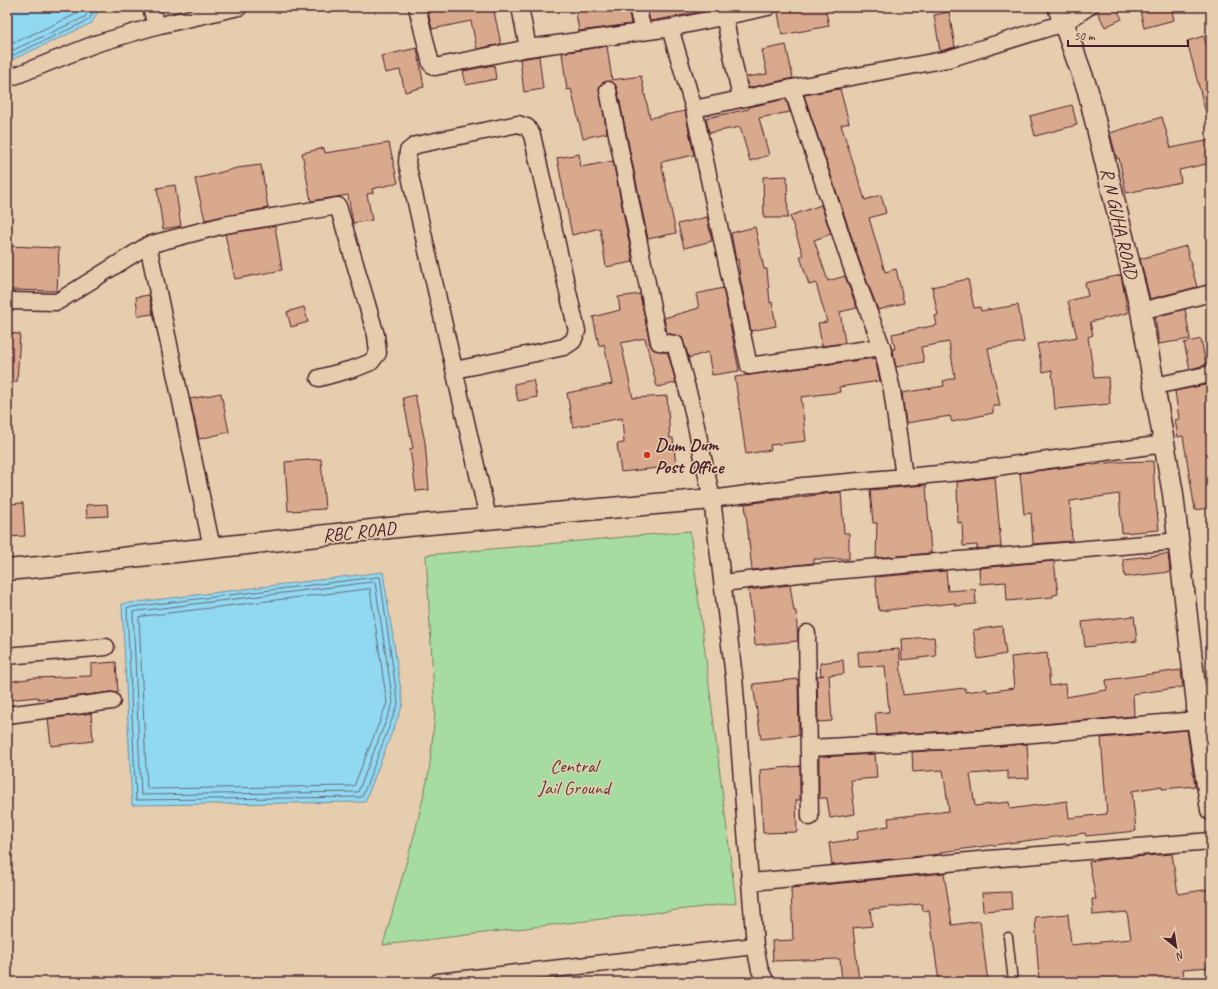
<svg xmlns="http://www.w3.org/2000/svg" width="1218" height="989" font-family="Caveat,sans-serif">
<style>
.green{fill:#a6dc9f;stroke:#787e65}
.water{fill:#90d9f1;stroke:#748fa2}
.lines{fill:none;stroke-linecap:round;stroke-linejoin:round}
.shore{stroke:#66697a;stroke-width:1}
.building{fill:#d9a98d;stroke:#4a1f2b}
.service-casing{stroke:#4a1f2b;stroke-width:11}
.minor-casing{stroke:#4a1f2b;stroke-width:19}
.tertiary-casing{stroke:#4a1f2b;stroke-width:23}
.service{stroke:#e6cdae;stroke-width:8}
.minor{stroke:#e6cdae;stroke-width:16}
.tertiary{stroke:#e6cdae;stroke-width:20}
.poi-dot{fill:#c8321e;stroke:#e6cdae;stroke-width:1.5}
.labels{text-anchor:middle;stroke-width:3;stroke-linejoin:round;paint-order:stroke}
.street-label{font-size:19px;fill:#4a1f2b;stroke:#e6cdae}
.poi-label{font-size:19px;font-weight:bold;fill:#4a1f2b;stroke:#e6cdae;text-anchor:start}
.park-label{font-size:19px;fill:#583b3c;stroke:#e6cdae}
</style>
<rect width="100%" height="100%" fill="#e6cdae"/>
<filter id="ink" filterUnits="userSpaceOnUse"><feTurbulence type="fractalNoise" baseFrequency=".025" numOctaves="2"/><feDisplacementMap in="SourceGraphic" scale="8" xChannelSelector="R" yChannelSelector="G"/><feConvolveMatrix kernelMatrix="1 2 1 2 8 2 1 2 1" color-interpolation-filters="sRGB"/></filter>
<g filter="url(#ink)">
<polygon class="green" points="690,531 736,903 383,945 415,832 429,772 435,713 426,555"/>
<g class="water">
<polygon points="7,7 100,7 92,23 7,62"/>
<polygon points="383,572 403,704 365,802 132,805 122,604"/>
</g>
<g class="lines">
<g class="shore">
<polyline points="7,46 81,12 84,7"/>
<polyline points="7,53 85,17 90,7"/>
<polyline points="7,58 89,20 96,7"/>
<polygon points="380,577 398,704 362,797 136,800 127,608"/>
<polygon points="375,582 393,703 358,792 141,795 133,612"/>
<polygon points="370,589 387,703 354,786 147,789 139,617"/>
</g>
</g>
<g class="building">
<polygon points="427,7 493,7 501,44 477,49 471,21 432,29"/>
<polygon points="575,7 628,7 631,24 579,31"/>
<polygon points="647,7 695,7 696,13 650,21"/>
<polygon points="777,7 825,7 829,26 782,35"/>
<polygon points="1105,7 1116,7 1122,19 1105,27 1097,11"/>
<polygon points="1151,7 1171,7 1174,20 1144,28 1140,10"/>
<polygon points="949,12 955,47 940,51 934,15"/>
<polygon points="1204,36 1211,65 1211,117 1207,117 1187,41"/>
<polygon points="786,45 793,78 748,88 746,77 767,74 762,50"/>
<polygon points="607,46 612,80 641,76 650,118 685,111 694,155 661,162 676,233 648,239 617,88 611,81 602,83 599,87 607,133 583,138 571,89 567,90 562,53"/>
<polygon points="417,48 424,87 405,92 400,70 385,73 381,56"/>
<polygon points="539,56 543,89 524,92 520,59"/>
<polygon points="494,65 496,79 466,85 463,71"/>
<polygon points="840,89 849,123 841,125 865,200 881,195 886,213 869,218 885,272 896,269 904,303 878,310 861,265 804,95"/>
<polygon points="786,99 790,112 759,118 769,155 750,161 740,127 709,133 706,118 749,109 749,107"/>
<polygon points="1072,105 1077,125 1035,136 1030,116"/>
<polygon points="1162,117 1171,148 1211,140 1211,163 1179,170 1181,182 1126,193 1119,158 1117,159 1110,133"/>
<polygon points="389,143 398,183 372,189 373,193 367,194 372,220 353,223 348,195 311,201 302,153 324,148 325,153"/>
<polygon points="579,154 581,167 613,161 633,262 606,267 600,228 572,235 557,158"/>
<polygon points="261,165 268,208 205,220 195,179 237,168"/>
<polygon points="787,176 788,218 764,218 763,177"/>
<polygon points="175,185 181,226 163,229 157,188"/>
<polygon points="821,205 831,234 814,240 828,281 845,276 857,308 840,312 845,343 822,346 818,323 827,322 816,283 809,285 800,256 803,255 790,216"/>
<polygon points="707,217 712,241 684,248 678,224"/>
<polygon points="275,226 282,270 235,279 225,234"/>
<polygon points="755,227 764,269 767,269 770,303 772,302 776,326 751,331 740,277 738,259 736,260 731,233"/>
<polygon points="7,246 59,248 57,291 7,290"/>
<polygon points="1186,246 1197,287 1150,299 1140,259"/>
<polygon points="1121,275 1128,313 1090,322 1093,335 1088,337 1094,378 1108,377 1110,404 1055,409 1052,370 1043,372 1037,344 1077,337 1068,301 1088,296 1085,283"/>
<polygon points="968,279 974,308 980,307 981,311 1018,305 1024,342 988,348 1000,406 993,406 993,413 952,422 950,416 906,423 902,393 944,386 943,381 955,378 949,342 921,347 924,362 896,367 892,349 895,349 892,334 937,325 935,316 938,315 932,287"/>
<polygon points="723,288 739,371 712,375 708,352 689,358 682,337 667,333 664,318 699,308 696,294"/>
<polygon points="640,294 650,344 653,349 668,353 676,383 657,387 645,338 621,343 633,398 667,396 670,438 673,438 676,466 621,472 617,444 624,443 622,418 573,427 567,393 612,384 604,344 599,346 593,317 620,310 618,297"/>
<polygon points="149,295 153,314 138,316 136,297"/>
<polygon points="304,307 308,322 291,327 287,312"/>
<polygon points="1185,309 1190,339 1159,344 1155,317"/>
<polygon points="7,333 20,334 17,382 7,382"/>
<polygon points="1201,339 1206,365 1190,369 1184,343"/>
<polygon points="875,358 880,381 839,387 840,392 801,397 806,441 770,445 771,450 746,454 735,377"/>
<polygon points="533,380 537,397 518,401 514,384"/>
<polygon points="1210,384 1211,502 1207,503 1208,508 1195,510 1183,436 1178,437 1175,420 1179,419 1175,391"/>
<polygon points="221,393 229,432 199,439 190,399"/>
<polygon points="415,395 425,442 429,490 416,491 410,449 413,448 403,398"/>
<polygon points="321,459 325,509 288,511 285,462"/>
<polygon points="1153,461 1155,501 1156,501 1159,530 1122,533 1119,494 1070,501 1072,541 1033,544 1031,513 1024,514 1020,473 1092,464 1092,465 1116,462"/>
<polygon points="995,477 1001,547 977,549 977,545 963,546 962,522 958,523 957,482"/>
<polygon points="926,485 931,553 876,558 877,523 873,523 870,490"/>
<polygon points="841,492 844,533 849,533 849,559 814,559 814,563 752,570 745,504"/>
<polygon points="23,503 25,536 7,537 7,504"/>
<polygon points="107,504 108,516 87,517 86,505"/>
<polygon points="1168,554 1170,572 1125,577 1123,559"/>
<polygon points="1054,561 1058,594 1053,595 1053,597 1007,601 1006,582 980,584 979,568"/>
<polygon points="946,571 948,591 975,589 976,604 955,606 955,603 879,611 875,577"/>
<polygon points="790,585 794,611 796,611 798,641 755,645 752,612 748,590"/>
<polygon points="1134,616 1137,641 1085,647 1082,622"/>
<polygon points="1002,626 1006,654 978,659 973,630"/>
<polygon points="934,637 936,656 902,660 901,639"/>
<polygon points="899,649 903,695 965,688 965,692 987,689 987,692 1014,688 1011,657 1047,653 1050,686 1065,684 1066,697 1107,690 1106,680 1181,670 1183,687 1133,694 1134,716 975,730 877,735 875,713 889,712 885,666 859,667 858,652"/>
<polygon points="843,660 844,674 829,675 832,721 818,722 817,676 824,675 821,676 820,663"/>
<polygon points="116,662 118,693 111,692 47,700 46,698 38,699 38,697 7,700 7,682 34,678 91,676 91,664"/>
<polygon points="798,679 799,735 761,739 753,684"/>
<polygon points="91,713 93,741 51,746 48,719"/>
<polygon points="1187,730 1195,786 1162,789 1162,786 1132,791 1136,831 1086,836 1085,833 941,852 941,854 832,865 829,843 858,839 857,831 889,826 888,818 949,811 943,770 913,772 912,752 1027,744 1029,778 1008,779 1008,771 970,774 975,806 1009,802 1010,809 1067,801 1069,818 1107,814 1101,738"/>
<polygon points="875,754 877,778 851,780 855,814 830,818 827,798 819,798 819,757"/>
<polygon points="800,766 800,800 796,800 797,832 763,833 760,770"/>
<polygon points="1172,854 1178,894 1210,889 1211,967 1183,969 1184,978 1153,982 1039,982 1035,917 1068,914 1071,945 1131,939 1127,912 1093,915 1092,899 1096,899 1089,862 1106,859"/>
<polygon points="944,873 952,925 980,921 988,982 939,982 929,910 923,911 922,904 870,909 872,926 853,928 859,982 842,982 840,959 773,961 772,941 793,940 791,888"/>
<polygon points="1011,892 1012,909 983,911 982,893"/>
</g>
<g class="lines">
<g class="service-casing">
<polyline id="service" points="1008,937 1013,982"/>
</g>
<g class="minor-casing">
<g id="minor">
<polyline points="417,7 431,64 435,67 528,48"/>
<polyline points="520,7 528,48 670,28"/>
<polyline points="637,7 643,31"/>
<polyline points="768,7 670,28 694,109 749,366 882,347 892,390 904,477"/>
<polyline points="724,15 741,99"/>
<polyline points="156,26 239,7"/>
<polyline points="7,79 95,44 156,26 151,7"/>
<polyline points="792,88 948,59 1064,23 1088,7"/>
<polyline points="608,90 659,342 675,344 691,403 712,499 734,677 755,946 760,970 766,982"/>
<polyline points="694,109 792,88 852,268 882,347"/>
<polyline points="148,245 212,548"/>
<polyline points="7,301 57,302 148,245 224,225 338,206 376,335 378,353 371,362 356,368 319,378"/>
<polyline points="1141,311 1211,293"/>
<polyline points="455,370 564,347 573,341 577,331 532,135 527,127 518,124 416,145 408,151 407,163 488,518"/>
<polyline points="1155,386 1211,374"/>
<polyline points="712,499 803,486 961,472 1164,444"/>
<polyline points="723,583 798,574 1179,541"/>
<polyline points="807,633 810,817"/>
<polyline points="7,656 106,647"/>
<polyline points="7,715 112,701"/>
<polyline points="810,748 976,739 1197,720"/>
<polyline points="751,882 989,859 1211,841"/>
<polyline points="438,982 755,946"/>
</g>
</g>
<g class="tertiary-casing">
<g id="tertiary">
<polyline points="1058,7 1088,91 1141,311 1173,494 1197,704 1197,720 1211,810"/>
<polyline points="7,570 60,565 407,526 712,499"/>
</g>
</g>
<use href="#service" class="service"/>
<use href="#minor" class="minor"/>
<use href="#tertiary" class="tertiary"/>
</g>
</g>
<circle class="poi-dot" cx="647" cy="455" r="4"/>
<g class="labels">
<g class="street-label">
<text transform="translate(1120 223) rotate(77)" y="7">R N GUHA ROAD</text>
<text transform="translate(359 531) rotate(-6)" y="7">RBC ROAD</text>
</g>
<g class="poi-label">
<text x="655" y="451">Dum Dum<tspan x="655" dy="22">Post Office</tspan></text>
</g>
<g class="park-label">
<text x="574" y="772">Central<tspan x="574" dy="22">Jail Ground</tspan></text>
</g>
</g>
<rect width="1218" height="989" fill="none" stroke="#e6cdae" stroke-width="24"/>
<rect x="12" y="12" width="1194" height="965" fill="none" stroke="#4a1f2b" stroke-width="1.5" filter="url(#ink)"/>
<g transform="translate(1176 947) rotate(150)" stroke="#e6cdae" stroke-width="3" paint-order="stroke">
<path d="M0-3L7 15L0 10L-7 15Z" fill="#4a1f2b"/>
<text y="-6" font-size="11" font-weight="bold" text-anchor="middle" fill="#4a1f2b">N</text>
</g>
<path d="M1068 40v6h120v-6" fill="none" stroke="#4a1f2b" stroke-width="2"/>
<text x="1074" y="40" font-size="12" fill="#4a1f2b" stroke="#e6cdae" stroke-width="3" paint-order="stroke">50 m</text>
</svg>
